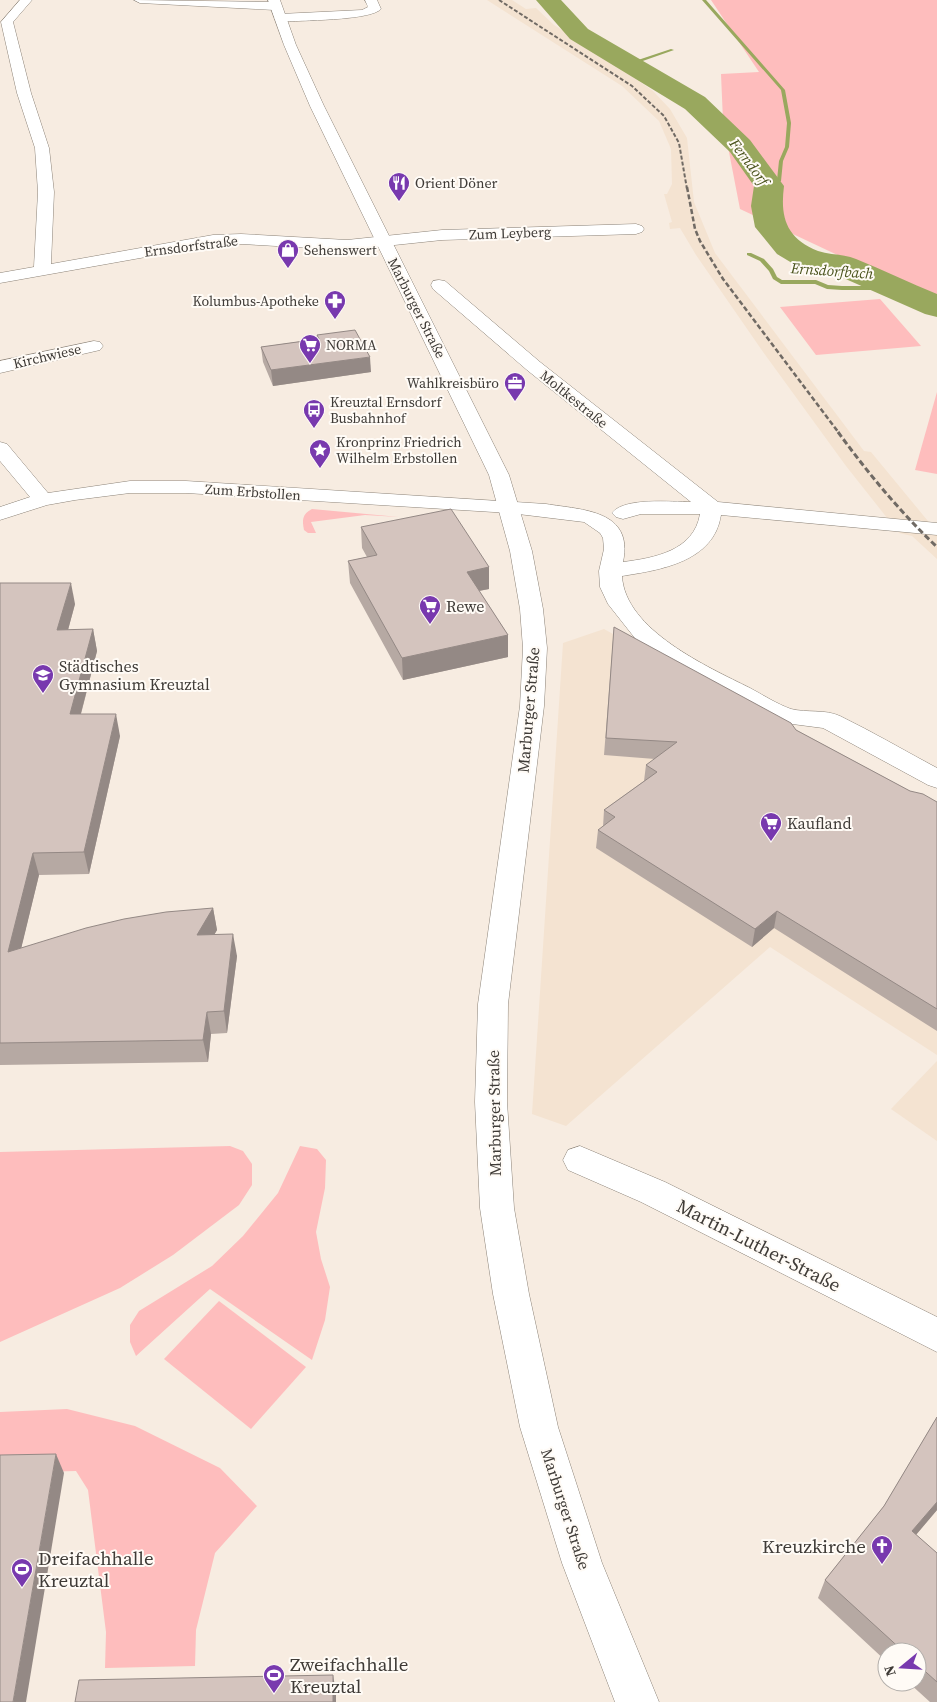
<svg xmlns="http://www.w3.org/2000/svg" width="937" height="1702" font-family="'Source Serif 4',serif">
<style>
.built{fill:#f4e3d1}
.green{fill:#febdbd}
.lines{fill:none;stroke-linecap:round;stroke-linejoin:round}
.stream{fill:#99a85e;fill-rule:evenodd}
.river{fill:#99a85e;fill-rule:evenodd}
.minor-casing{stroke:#8c8378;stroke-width:1}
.major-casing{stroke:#8c8378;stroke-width:1}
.minor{fill:#fff;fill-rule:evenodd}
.major{fill:#fff;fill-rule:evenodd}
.rail-far2{stroke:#706a64;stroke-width:2;stroke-dasharray:4 2;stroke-linecap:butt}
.rail-far1{stroke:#706a64;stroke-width:2.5;stroke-dasharray:5 2.5;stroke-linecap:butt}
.rail{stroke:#706a64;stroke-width:3;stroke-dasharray:6 3;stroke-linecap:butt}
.wall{fill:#b6a9a3}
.shaded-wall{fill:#948985}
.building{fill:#d4c4be;stroke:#948985}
.labels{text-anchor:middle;stroke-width:4;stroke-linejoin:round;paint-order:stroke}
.far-poi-label{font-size:14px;fill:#3f3b37;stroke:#fffbf6;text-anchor:start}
.far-street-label{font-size:14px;fill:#3f3b37;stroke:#fffbf6}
.far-water-label{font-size:15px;font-style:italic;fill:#49521c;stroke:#fffbf6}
.poi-label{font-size:16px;fill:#3f3b37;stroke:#fffbf6;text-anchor:start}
.street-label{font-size:16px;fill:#3f3b37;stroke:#fffbf6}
.near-street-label{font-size:19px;fill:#3f3b37;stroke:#fffbf6}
.near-poi-label{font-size:19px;fill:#3f3b37;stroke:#fffbf6;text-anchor:start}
</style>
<rect width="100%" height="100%" fill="#f7ece1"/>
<g class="built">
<polygon points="487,0 512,0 526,9 536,8 554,25 625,68 622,69 653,91 670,109 687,138 694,202 715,253 864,451 871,452 937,532 937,559 912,536 899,533 846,466 761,349 696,255 680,228 670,229 669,223 672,222 664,194 667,194 672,184 671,149 659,121 622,86"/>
<polygon points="604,629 937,814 937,1055 770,947 566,1126 532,1114 563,643"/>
<polygon points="937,1061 937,1141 891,1109"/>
</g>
<g class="green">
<polygon points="711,0 937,0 937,302 740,209 723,121 721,74 759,72"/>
<polygon points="880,299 921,346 816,355 780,307"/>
<polygon points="937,392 937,474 915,470"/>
<path d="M312,509L399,517L365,515L311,522L316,533H308L304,530C302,520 302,514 312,509Z"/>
<polygon points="230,1146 243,1151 252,1164 252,1185 239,1205 173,1255 120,1288 0,1342 0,1152"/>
<polygon points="300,1146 317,1149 326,1160 325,1188 316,1232 321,1259 330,1287 325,1320 312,1360 210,1289 136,1356 130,1342 130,1325 139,1311 212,1266 243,1236 278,1193"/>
<polygon points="219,1301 306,1367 251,1429 164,1359"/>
<polygon points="67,1409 135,1426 220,1468 257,1506 215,1553 196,1630 195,1666 105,1668 106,1632 88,1490 76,1471 0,1473 0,1412"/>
</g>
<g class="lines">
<g class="stream">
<polygon points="702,0 706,0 785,90 791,123 789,147 783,161 781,181 771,187 767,186 777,180 779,161 785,147 787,123 781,90"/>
<polygon points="671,49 674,50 637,63 633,67 630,66 635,61"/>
<polygon points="747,253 751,253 764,259 773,269 777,277 782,280 816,280 828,285 842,286 894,286 897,288 894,290 842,290 827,289 815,284 781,284 773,279 769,271 760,261 747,255"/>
</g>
<path class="river" d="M536,0H561L588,29L705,97L750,140L784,186C780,217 786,238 818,251C830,255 844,254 856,259C883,270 910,283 937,294V317L925,314L832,273L797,266L777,254L755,227L751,206L754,186L730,152L685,109L570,39Z"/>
<g class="minor-casing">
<g id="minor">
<polygon points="20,0 32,0 13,22 31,93 49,148 54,192 51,264 213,235 241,234 347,240 442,230 636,224 642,226 644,229 642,232 636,234 442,240 347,250 241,244 213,245 0,283 0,273 34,267 38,192 35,148 17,93 1,22"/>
<polygon points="134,0 275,2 281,6 275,10 140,3"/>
<path d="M365,0H377L381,9C370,21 299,20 280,22L274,18L280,14L362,10L368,7Z"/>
<path d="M439,280L445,281L540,362L718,502L937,523V535L721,515C714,562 660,570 622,576C625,630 708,667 750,688C763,695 777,704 791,709C807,713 825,709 840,716C873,732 905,751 937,768V788L928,785L823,728L777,722L707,686L654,655L638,642L608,604L600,587L599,571L604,549L603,538L600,533L584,522L510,513L186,493H130L75,500L47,505L0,520V507L30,497L0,461V442L7,444L48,493L130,481H186L546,504C583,510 634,510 623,562C654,558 694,551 700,514H641L623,519L616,517L612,513C624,497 672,502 691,502L527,370L433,289L431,285L433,281Z"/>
<polygon points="94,341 100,342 103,346 100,350 0,373 0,361"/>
<polygon points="580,1146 665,1182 937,1317 937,1352 641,1202 568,1170 563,1160 568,1150"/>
</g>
</g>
<g class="major-casing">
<polygon id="major" points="268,0 280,0 296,45 324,106 509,475 532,551 543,609 547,648 544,706 508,1004 507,1102 514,1208 529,1294 558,1427 602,1563 659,1702 615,1702 562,1563 520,1427 493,1294 480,1208 475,1102 478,1004 520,706 523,648 520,609 510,551 489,475 310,106 284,45"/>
</g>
<use href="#minor" class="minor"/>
<use href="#major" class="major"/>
<polyline class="rail-far2" points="499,0 632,86 664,116 679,143 687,189"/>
<polyline class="rail-far1" points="687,187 695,229 700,241 723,279 839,433"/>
<path class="rail" d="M838,432C868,473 900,512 937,547"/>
</g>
<g class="wall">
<polygon points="317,335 371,372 273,386 263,362 261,347 317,339"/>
<polygon points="361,527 489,567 489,589 479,591 508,635 508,657 403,680 350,583 348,561 367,557 362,548"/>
<polygon points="0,583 75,604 68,630 93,629 97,651 81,714 120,736 89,874 39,875 21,948 213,908 217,930 214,935 237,956 227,1033 211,1034 208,1062 0,1065"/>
<polygon points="614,627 796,730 910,791 937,802 937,1031 774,928 752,947 596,848 598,830 603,827 604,810 644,781 646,765 655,759 604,755"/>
<polygon points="937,1417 937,1510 916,1535 937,1553 937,1702 930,1702 908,1682 917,1682 917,1652 887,1652 887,1662 818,1598 825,1580 884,1506"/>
</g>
<g class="shaded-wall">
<polygon points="370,357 371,372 273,386 271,370"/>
<polygon points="489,567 489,589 467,593 467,572"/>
<polygon points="71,583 75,604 62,652 57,630"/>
<polygon points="93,629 97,651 75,736 70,714"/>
<polygon points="508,635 508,657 403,680 402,658"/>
<polygon points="116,714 120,736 89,874 84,852"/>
<polygon points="33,853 39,875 15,974 8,952"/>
<polygon points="213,908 217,930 201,957 197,935"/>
<polygon points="777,911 774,928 752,947 755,929"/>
<polygon points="233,934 237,956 227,1033 224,1011"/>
<polygon points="207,1012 211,1034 208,1062 203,1040"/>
<polygon points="56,1454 64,1473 26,1702 13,1702"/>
<polygon points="937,1502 937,1510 903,1550 912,1531"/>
<polygon points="333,1675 336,1692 336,1702 333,1702"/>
</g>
<g class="building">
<polygon points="355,330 370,357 271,370 261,347 319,339 317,335"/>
<polygon points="451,509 489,567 467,572 508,635 402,658 348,561 377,555 361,527"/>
<polygon points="0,583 71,583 57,630 93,629 70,714 116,714 84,852 33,853 8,952 86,928 124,919 166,912 213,908 197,935 233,934 224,1011 207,1012 203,1040 0,1043"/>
<polygon points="614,627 791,723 796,730 910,791 923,794 937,802 937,1009 777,911 755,929 598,830 615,817 604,810 657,772 646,765 677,742 606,738"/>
<polygon points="937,1417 937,1502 912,1531 937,1553 937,1682 917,1664 917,1652 904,1652 825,1580 884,1506"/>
<polygon points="56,1454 13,1702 0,1702 0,1455"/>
<polygon points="333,1675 333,1702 75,1702 79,1680"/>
</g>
<defs>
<g id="restaurant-pin" transform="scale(1.125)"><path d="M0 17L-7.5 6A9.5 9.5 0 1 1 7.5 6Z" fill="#7839ae" stroke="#fffbf6"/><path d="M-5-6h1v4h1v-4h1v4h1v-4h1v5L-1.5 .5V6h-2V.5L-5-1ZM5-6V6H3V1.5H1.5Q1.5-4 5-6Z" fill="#fff"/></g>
<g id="shop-pin" transform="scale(1.125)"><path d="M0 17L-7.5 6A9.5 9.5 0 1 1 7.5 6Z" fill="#7839ae" stroke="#fffbf6"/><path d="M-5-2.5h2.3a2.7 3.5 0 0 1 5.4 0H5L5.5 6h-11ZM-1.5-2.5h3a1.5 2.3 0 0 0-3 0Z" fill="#fff"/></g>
<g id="pharmacy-pin" transform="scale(1.125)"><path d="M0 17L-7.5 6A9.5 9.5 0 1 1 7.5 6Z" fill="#7839ae" stroke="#fffbf6"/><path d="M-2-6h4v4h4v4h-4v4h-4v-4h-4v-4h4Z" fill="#fff"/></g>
<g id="supermarket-pin" transform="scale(1.125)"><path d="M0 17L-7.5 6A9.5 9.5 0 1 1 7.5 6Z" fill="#7839ae" stroke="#fffbf6"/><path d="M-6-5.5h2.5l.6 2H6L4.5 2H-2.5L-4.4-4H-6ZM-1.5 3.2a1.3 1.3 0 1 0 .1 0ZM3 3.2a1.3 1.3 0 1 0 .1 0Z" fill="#fff"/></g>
<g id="office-pin" transform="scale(1.125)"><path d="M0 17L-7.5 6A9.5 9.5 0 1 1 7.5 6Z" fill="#7839ae" stroke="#fffbf6"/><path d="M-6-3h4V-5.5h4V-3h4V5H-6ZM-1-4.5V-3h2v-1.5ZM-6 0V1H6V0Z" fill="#fff"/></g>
<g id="bus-pin" transform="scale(1.125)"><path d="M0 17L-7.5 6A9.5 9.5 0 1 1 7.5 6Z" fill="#7839ae" stroke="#fffbf6"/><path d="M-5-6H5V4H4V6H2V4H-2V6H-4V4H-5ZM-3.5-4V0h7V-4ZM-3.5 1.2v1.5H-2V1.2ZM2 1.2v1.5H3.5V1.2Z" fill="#fff"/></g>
<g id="sight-pin" transform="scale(1.125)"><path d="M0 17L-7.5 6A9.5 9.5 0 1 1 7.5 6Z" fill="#7839ae" stroke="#fffbf6"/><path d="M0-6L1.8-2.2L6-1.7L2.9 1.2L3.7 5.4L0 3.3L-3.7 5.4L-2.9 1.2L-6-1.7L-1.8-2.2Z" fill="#fff"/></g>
<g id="school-pin" transform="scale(1.125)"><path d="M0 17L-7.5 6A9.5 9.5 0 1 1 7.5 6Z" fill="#7839ae" stroke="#fffbf6"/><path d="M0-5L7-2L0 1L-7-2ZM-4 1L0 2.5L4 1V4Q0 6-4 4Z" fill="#fff"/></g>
<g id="church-pin" transform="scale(1.125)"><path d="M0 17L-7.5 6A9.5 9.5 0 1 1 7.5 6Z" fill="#7839ae" stroke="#fffbf6"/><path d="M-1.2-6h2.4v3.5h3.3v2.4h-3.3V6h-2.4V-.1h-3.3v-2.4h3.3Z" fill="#fff"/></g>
<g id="stadium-pin" transform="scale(1.125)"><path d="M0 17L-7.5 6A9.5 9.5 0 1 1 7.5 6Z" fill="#7839ae" stroke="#fffbf6"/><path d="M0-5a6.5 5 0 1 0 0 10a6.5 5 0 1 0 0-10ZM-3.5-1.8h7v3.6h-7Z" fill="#fff"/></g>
</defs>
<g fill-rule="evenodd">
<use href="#restaurant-pin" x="399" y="183"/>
<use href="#shop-pin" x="288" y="250"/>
<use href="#pharmacy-pin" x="335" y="301"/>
<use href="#supermarket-pin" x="310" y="345"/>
<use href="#office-pin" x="515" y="383"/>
<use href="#bus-pin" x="314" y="410"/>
<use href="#sight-pin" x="320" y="450"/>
<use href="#supermarket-pin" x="430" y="606"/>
<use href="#school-pin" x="43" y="675"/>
<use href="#supermarket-pin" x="771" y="823"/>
<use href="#church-pin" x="882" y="1546"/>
<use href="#stadium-pin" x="22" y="1569"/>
<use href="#stadium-pin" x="274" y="1675"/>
</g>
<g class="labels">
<g class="far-poi-label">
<text x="415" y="188">Orient Döner</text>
<text x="304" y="255">Sehenswert</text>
<text x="319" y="306" text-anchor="end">Kolumbus-Apotheke</text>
<text x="326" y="350">NORMA</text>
<text x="499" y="388" text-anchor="end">Wahlkreisbüro</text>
<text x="330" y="407">Kreuztal Ernsdorf<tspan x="330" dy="16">Busbahnhof</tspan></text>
<text x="336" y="447">Kronprinz Friedrich<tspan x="336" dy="16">Wilhelm Erbstollen</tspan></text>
</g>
<g class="far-street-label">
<text transform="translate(510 233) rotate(-2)" y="5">Zum Leyberg</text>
<text transform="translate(191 246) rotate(-7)" y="5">Ernsdorfstraße</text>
<text transform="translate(417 308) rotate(63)" y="5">Marburger Straße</text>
<text transform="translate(47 356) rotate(-13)" y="5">Kirchwiese</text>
<text transform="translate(574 399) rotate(39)" y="5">Moltkestraße</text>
<text transform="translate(253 492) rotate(4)" y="5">Zum Erbstollen</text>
</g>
<g class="far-water-label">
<text transform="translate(749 162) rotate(53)" y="5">Ferndorf</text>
<text transform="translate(832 271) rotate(4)" y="5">Ernsdorfbach</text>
</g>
<g class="poi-label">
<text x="446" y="612">Rewe</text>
<text x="59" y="672">Städtisches<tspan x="59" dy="18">Gymnasium Kreuztal</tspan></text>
<text x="787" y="829">Kaufland</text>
</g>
<g class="street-label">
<text transform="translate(528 710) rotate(-85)" y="6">Marburger Straße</text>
<text transform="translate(494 1113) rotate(-91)" y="6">Marburger Straße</text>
<text transform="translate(566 1509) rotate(72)" y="6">Marburger Straße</text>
</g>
<g class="near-street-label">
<text transform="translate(759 1245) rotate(27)" y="7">Martin-Luther-Straße</text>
</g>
<g class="near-poi-label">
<text x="866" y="1553" text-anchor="end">Kreuzkirche</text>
<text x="38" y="1565">Dreifachhalle<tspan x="38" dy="22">Kreuztal</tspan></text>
<text x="290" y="1671">Zweifachhalle<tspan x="290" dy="22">Kreuztal</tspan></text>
</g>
</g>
<g transform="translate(902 1667) rotate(252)"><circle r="24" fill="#fffbf6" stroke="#b2aeaa"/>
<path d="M0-4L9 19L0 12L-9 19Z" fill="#7839ae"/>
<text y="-8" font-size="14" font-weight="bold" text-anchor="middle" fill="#3f3b37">N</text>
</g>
</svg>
